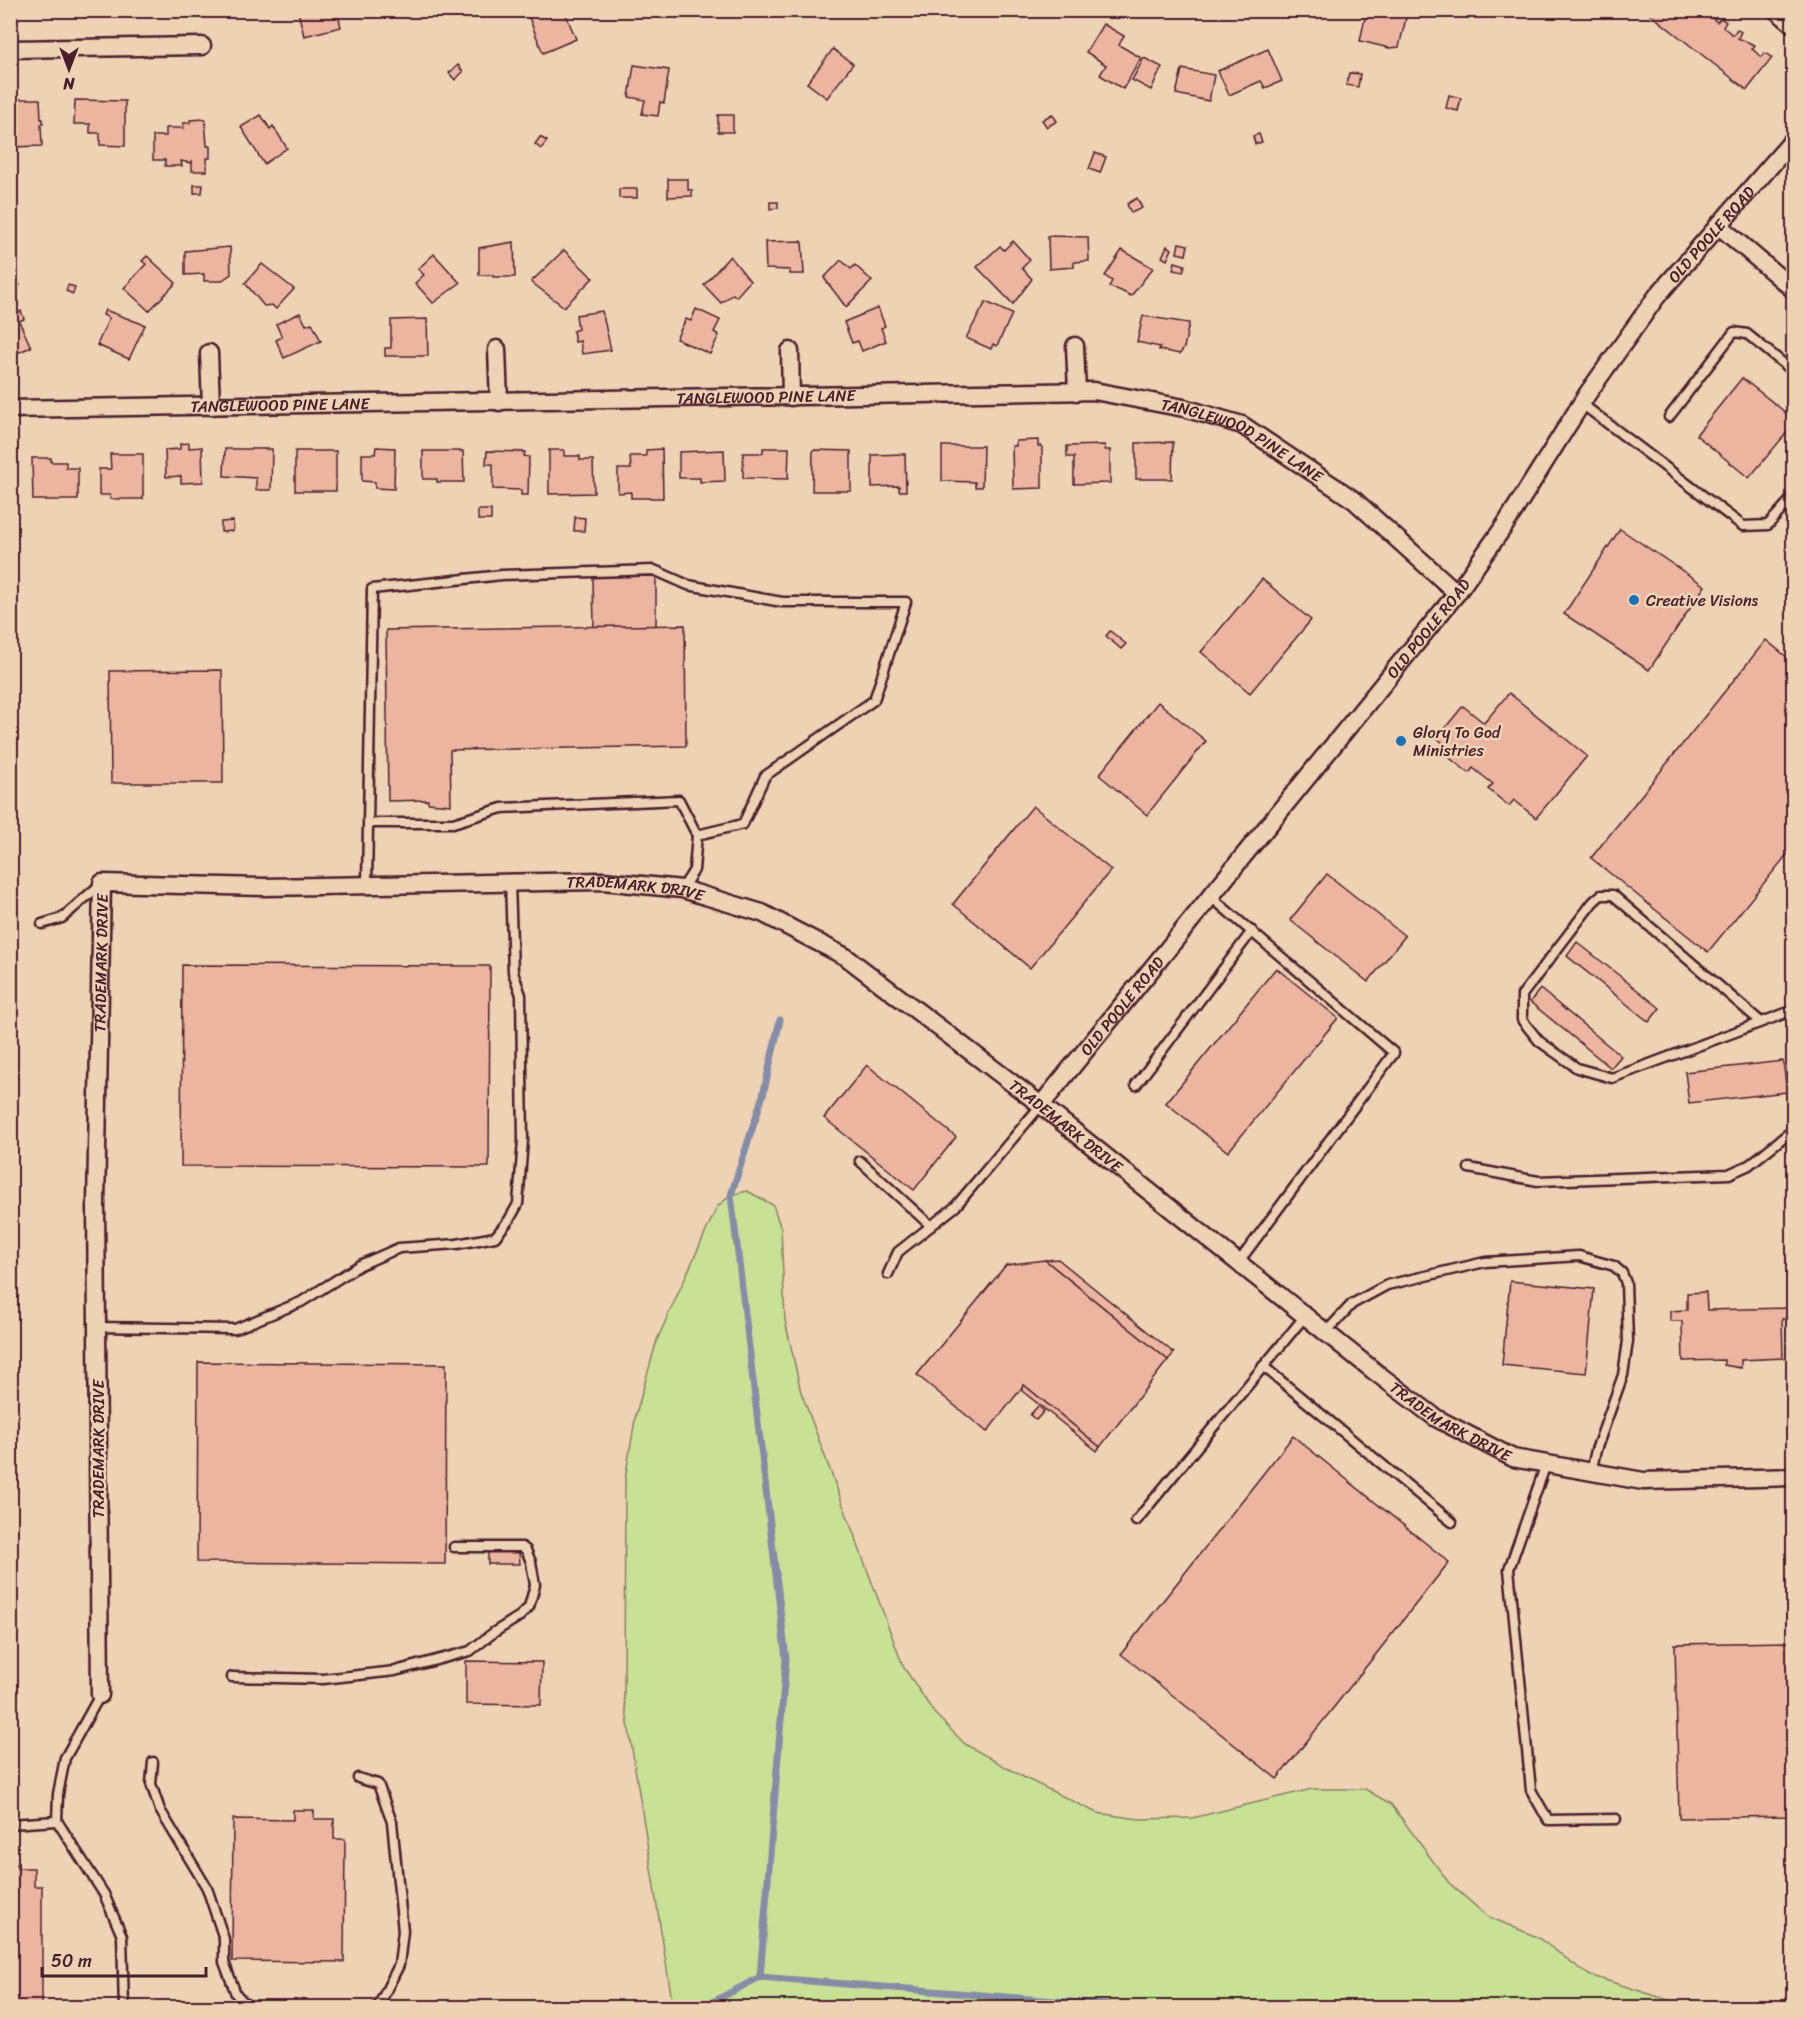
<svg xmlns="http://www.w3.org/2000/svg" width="1804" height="2018" font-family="Sriracha,sans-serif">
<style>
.green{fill:#c8e197;stroke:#898061;stroke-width:1.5}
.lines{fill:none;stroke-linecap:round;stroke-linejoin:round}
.stream{stroke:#858ca5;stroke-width:7}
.building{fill:#ecb5a2;stroke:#4a1f2b;stroke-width:1.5}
.lane-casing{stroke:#4a1f2b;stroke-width:13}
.street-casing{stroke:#4a1f2b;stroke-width:21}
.lane{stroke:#eed2b5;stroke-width:8}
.street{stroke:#eed2b5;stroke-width:16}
.poi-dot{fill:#1f6fb2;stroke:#eed2b5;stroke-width:2}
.labels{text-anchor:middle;stroke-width:5;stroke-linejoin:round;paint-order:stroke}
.street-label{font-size:16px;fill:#4a1f2b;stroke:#eed2b5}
.poi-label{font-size:16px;fill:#4a1f2b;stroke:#eed2b5;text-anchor:start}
</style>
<rect width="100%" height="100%" fill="#eed2b5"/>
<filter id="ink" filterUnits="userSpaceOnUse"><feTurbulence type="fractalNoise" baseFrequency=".0167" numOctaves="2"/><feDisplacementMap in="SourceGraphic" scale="12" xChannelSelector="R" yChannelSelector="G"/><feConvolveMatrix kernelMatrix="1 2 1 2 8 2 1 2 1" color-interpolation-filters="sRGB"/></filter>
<g filter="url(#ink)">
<polygon class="green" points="747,1191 773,1205 781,1229 785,1320 801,1392 903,1666 934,1713 965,1744 1025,1778 1097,1813 1139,1819 1192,1818 1312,1789 1365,1789 1391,1804 1449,1883 1487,1916 1537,1937 1589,1975 1678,2003 1712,2007 673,2007 624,1698 625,1479 636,1414 657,1340 717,1207 731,1195"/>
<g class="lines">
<g class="stream">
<polyline points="760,1977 786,1659 731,1195 763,1095 780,1020"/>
<polyline points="701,2008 760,1977 1140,2008"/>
<polyline points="1785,2008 1794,2004"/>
</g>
</g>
<g class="building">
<polygon points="337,10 341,27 304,36 298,12 305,10"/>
<polygon points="526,10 564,10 576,39 543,53"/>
<polygon points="1378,10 1408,10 1399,47 1389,48 1360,41 1366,13 1375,15"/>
<polygon points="1645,10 1710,10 1707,14 1717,22 1721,18 1726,22 1723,27 1733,35 1737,29 1741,32 1738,38 1755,45 1752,49 1762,57 1765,53 1772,58 1747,90"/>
<polygon points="1103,24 1124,36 1119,45 1141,58 1123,89 1100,75 1106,65 1086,52"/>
<polygon points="833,49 853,64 827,98 807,83"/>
<polygon points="1268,49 1282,81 1265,88 1261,81 1229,95 1218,71"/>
<polygon points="1144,58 1162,67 1151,90 1132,80"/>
<polygon points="458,65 463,72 455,80 449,73"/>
<polygon points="634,65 669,70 664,103 660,102 658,116 642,114 645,100 629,97"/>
<polygon points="1182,69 1214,75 1209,101 1176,94"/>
<polygon points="1349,73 1360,74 1358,87 1346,85"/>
<polygon points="1449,95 1461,98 1458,111 1446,108"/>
<polygon points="10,99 40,99 41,119 43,119 43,124 41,124 42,146 10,147"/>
<polygon points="75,100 125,101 125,146 100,145 100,133 90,133 90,124 74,124"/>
<polygon points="1052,114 1057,121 1047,127 1042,120"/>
<polygon points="261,115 270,129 273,126 287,148 264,164 241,127"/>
<rect x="718" y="115" width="15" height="17"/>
<polygon points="205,119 207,146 210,146 210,158 207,158 207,171 192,171 192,161 190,163 181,161 182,166 165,166 165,160 153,160 153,136 166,136 166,128 184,128 183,123 190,123 190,120"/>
<polygon points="1259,134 1262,142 1255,144 1253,136"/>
<polygon points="540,137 547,141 541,149 535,144"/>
<polygon points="1095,153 1106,157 1100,173 1089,169"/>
<polygon points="668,179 688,179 688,190 692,190 692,196 668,197"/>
<polygon points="194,185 203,185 202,193 194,193"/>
<rect x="619" y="189" width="18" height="9"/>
<polygon points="1137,198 1142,208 1131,213 1127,204"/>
<polygon points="770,202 778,202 778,208 770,209"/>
<polygon points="10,216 17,218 16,225 10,223"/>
<polygon points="1048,236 1088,237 1089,261 1074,262 1074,267 1049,269"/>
<polygon points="802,241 804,274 790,274 790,270 766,269 765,242"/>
<polygon points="1013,241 1030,260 1022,268 1032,279 1013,304 977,267 1000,246 1004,250"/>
<polygon points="514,242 515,277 493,277 493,275 479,275 479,248"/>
<polygon points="1179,243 1188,245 1186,255 1177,253"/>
<polygon points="1167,246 1172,249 1167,260 1162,257"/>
<polygon points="230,247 231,274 221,281 204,281 204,274 185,275 185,251"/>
<polygon points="564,250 593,278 564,307 531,282"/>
<polygon points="1122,250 1153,268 1131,296 1119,290 1109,287 1112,281 1105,276"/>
<polygon points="434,254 460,283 433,303 415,283 424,275 418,269"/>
<polygon points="147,256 176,283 149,311 124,288 146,264 142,261"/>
<polygon points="730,256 750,281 736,297 733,294 721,303 704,285"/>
<polygon points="841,260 851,269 855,265 872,281 846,307 824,278"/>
<polygon points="1175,262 1185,265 1183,272 1173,270"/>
<polygon points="262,264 294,289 276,309 272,305 264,306 245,283"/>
<polygon points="15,281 20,285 10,295 10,283 12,285"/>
<polygon points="68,285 75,287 73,294 66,291"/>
<polygon points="986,302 1012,314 997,346 993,344 991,349 966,338"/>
<polygon points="878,308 885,326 881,328 886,341 862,351 858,341 852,343 844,322"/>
<polygon points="696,309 720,320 714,332 719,335 710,354 676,339 686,319 691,321"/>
<polygon points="105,310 145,325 129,359 97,345 109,318 103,315"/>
<polygon points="21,311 24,319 19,321 31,347 10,356 10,316"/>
<polygon points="602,311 611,350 582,354 580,341 575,342 573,331 578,329 576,315"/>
<polygon points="300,313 306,325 312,323 321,341 284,358 276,340 282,337 276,324"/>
<polygon points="1143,316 1189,323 1184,348 1180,354 1159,350 1160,347 1137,342"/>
<polygon points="427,319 428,356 385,356 385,348 391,348 391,320"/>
<polygon points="1742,378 1794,419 1794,424 1749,478 1696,435"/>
<polygon points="1038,440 1038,446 1042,446 1042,488 1013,489 1012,446 1016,446 1016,441"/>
<polygon points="1173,442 1172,479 1136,479 1136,443"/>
<polygon points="189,443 189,448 202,447 203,482 181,483 181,476 166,477 165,450 180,449 180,444"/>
<polygon points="1105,445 1105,450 1110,450 1110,483 1074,484 1074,457 1067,457 1067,446"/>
<polygon points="942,446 983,446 982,487 975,487 975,482 942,481"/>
<polygon points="376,447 395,448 394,489 375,488 375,482 362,481 362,454 375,454"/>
<polygon points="763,448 789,448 788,479 743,478 743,453 763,453"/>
<polygon points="225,449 272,449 271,490 256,490 256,478 224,476"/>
<polygon points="662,449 663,498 631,498 631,492 618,493 618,469 631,469 630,456 646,456 646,450"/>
<polygon points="549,450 564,450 564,456 580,456 580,460 593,460 594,493 549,494"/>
<polygon points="724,450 725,481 700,482 700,478 679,478 679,452"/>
<polygon points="813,450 851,451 851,491 812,491"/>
<rect x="295" y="451" width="41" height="40"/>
<polygon points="423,451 463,451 464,482 437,482 437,479 423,479"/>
<polygon points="487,451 525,452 524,456 529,457 528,495 521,495 521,490 493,489 493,464 486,464"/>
<polygon points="110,454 143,454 143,499 110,499 110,495 99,495 99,469 111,469"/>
<polygon points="905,454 906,491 899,491 899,486 872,487 872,455"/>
<polygon points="32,458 51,458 51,462 66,462 66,468 78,468 78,500 33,500"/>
<rect x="10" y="460" width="2" height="26"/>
<rect x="478" y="510" width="13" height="10"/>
<rect x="10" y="514" width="3" height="19"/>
<polygon points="575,517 585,518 584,531 574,531"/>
<polygon points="233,521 233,531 221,532 221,522"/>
<polygon points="1620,529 1705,586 1649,670 1564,614"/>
<polygon points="656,576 656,626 594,627 593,577"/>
<polygon points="1262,579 1311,620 1250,693 1201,652"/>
<polygon points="685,625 686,746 450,750 451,805 428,803 428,800 388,801 386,630"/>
<polygon points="1110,631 1126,644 1121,649 1106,636"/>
<polygon points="1766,640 1794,663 1794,846 1708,952 1591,858"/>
<polygon points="222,670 223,783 111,783 110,671"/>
<polygon points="1509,693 1587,756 1536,818 1514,800 1509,806 1488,789 1493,784 1473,768 1469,773 1447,756 1451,750 1437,738 1463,706 1484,723"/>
<polygon points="1158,702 1206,741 1147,815 1099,775"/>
<polygon points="1033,806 1111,870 1030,968 953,904"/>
<polygon points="1327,874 1405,936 1368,982 1290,920"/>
<polygon points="1577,942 1660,1008 1649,1022 1567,956"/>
<rect x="10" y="964" width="6" height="160"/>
<polygon points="182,965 490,966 489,1167 181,1166"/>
<polygon points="1276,968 1338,1018 1228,1152 1166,1103"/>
<polygon points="1540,989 1621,1056 1611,1068 1530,1002"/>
<polygon points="1783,1061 1787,1092 1689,1103 1685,1072"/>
<polygon points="867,1065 956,1137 914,1190 824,1118"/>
<polygon points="1058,1259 1174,1353 1168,1360 1045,1260"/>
<polygon points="1045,1260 1168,1360 1100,1447 1024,1385 987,1432 917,1375 1006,1265"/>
<polygon points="1510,1281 1594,1289 1586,1373 1502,1365"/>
<polygon points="1706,1292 1707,1310 1792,1308 1792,1319 1782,1319 1783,1358 1741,1360 1741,1368 1724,1365 1724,1360 1683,1361 1682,1321 1670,1321 1670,1311 1687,1310 1687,1293"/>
<polygon points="198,1362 446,1364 445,1564 197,1562"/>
<polygon points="1024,1385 1100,1447 1097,1451 1021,1390"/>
<polygon points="1038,1406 1044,1411 1036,1420 1030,1415"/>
<polygon points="1293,1436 1449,1562 1277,1779 1121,1654"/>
<polygon points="488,1552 519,1552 520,1564 488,1564"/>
<polygon points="1790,1642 1794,1816 1679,1818 1675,1644"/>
<polygon points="466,1661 542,1662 541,1705 466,1704"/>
<polygon points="293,1810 314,1810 314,1819 334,1819 334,1839 345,1839 344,1962 232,1961 233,1819 293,1820"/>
<polygon points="17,1864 17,1868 34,1868 34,1886 42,1886 42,2008 10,2008 10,1865"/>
</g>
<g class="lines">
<g class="lane-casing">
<g id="lane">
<polyline points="1582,404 1743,526 1768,525 1794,496"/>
<polyline points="1669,417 1734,332 1747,334 1794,372"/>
<polyline points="369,823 453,823 502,808 679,800 697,835"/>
<polyline points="367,885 372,589 502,575 654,570 688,585 782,602 906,602 874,700 765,776 743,824 697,835 694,870 682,889"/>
<polyline points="1211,897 1394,1053 1238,1263"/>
<polyline points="42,924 62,918 102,883"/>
<polyline points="1761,1022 1613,895 1601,895 1593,902 1522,995 1522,1020 1539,1041 1577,1068 1612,1078 1794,1010"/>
<polyline points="1136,1085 1252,931"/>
<polyline points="860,1161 931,1226"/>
<polyline points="1469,1168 1538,1181 1729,1174 1749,1165 1794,1129"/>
<polyline points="888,1274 898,1252 955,1207 1041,1105"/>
<polyline points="96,1327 235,1329 301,1302 360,1265 399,1248 457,1244 495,1237 509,1220 518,1204 523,1140 521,995 513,972 510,882"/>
<polyline points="1326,1332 1352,1304 1387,1285 1485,1262 1579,1256 1614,1266 1622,1273 1626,1283 1628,1341 1623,1375 1596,1450 1591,1472"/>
<polyline points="1263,1366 1452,1522"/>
<polyline points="1546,1464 1509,1569 1531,1790 1548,1820 1616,1819"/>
<polyline points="1136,1521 1305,1316"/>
<polyline points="232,1677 323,1679 395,1671 470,1651 493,1633 520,1616 529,1607 535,1585 531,1562 526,1550 522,1547 454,1547"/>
<polyline points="100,1695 65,1758 58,1794 57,1821 104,1894 122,1936 124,2008"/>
<polyline points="153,1762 151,1784 160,1810 207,1888 224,1939 224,1962 236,1994 249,2008"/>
<polyline points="358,1778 378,1784 392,1822 403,1931 399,1965 378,2007 375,2008"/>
<polyline points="10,1824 57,1821"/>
</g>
</g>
<g class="street-casing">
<g id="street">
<polyline points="1776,10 1794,25"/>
<polyline points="10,49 202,46"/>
<polyline points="1718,225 1794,290"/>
<polyline points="1075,346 1077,392"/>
<polyline points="497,349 499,402"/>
<polyline points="790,351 791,397"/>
<polyline points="209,353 211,406"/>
<path id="s1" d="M10,409L1094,391L1184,408L1242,425L1354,500L1457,593"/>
<path id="s2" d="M1041,1105L1457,593L1505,525L1588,393L1657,296L1794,139"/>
<path id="s3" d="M100,1695L96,1205L102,883L265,887L603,881L682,889L762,913L846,957L1041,1105L1374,1371L1436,1418L1513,1458L1643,1481L1794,1477"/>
</g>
</g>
<use href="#lane" class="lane"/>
<use href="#street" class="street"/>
</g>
</g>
<g class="poi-dot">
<circle cx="1634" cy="600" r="6"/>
<circle cx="1401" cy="741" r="6"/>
</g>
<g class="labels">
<g class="street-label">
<text dy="6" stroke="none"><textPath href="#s2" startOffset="1100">OLD POOLE ROAD</textPath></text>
<text dy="6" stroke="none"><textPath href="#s1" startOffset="756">TANGLEWOOD PINE LANE</textPath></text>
<text dy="6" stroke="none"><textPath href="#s1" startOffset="270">TANGLEWOOD PINE LANE</textPath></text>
<text dy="6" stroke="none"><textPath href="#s1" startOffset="1242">TANGLEWOOD PINE LANE</textPath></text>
<text dy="6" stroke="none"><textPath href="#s2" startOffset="614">OLD POOLE ROAD</textPath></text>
<text dy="6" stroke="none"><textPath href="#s3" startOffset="1346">TRADEMARK DRIVE</textPath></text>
<text dy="6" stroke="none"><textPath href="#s3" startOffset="732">TRADEMARK DRIVE</textPath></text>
<text dy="6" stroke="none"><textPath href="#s2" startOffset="128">OLD POOLE ROAD</textPath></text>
<text dy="6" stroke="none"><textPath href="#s3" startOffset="1848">TRADEMARK DRIVE</textPath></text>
<text dy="6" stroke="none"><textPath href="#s3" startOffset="2334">TRADEMARK DRIVE</textPath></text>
<text transform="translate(98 1449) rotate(-90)" y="6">TRADEMARK DRIVE</text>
</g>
<g class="poi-label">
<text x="1646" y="606">Creative Visions</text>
<text x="1413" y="738">Glory To God<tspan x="1413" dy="18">Ministries</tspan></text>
</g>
</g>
<rect width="1804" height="2018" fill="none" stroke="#eed2b5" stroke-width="36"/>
<rect x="18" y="18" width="1768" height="1982" fill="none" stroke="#4a1f2b" stroke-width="2" filter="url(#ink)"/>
<g transform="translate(69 69) rotate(180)" stroke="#eed2b5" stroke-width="4.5" paint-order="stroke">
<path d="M0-4.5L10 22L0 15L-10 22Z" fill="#4a1f2b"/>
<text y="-9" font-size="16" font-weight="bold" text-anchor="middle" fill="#4a1f2b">N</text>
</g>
<path d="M42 1967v9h164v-9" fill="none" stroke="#4a1f2b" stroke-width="3"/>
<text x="51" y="1967" font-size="18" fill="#4a1f2b" stroke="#eed2b5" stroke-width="4.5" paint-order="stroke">50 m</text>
</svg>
